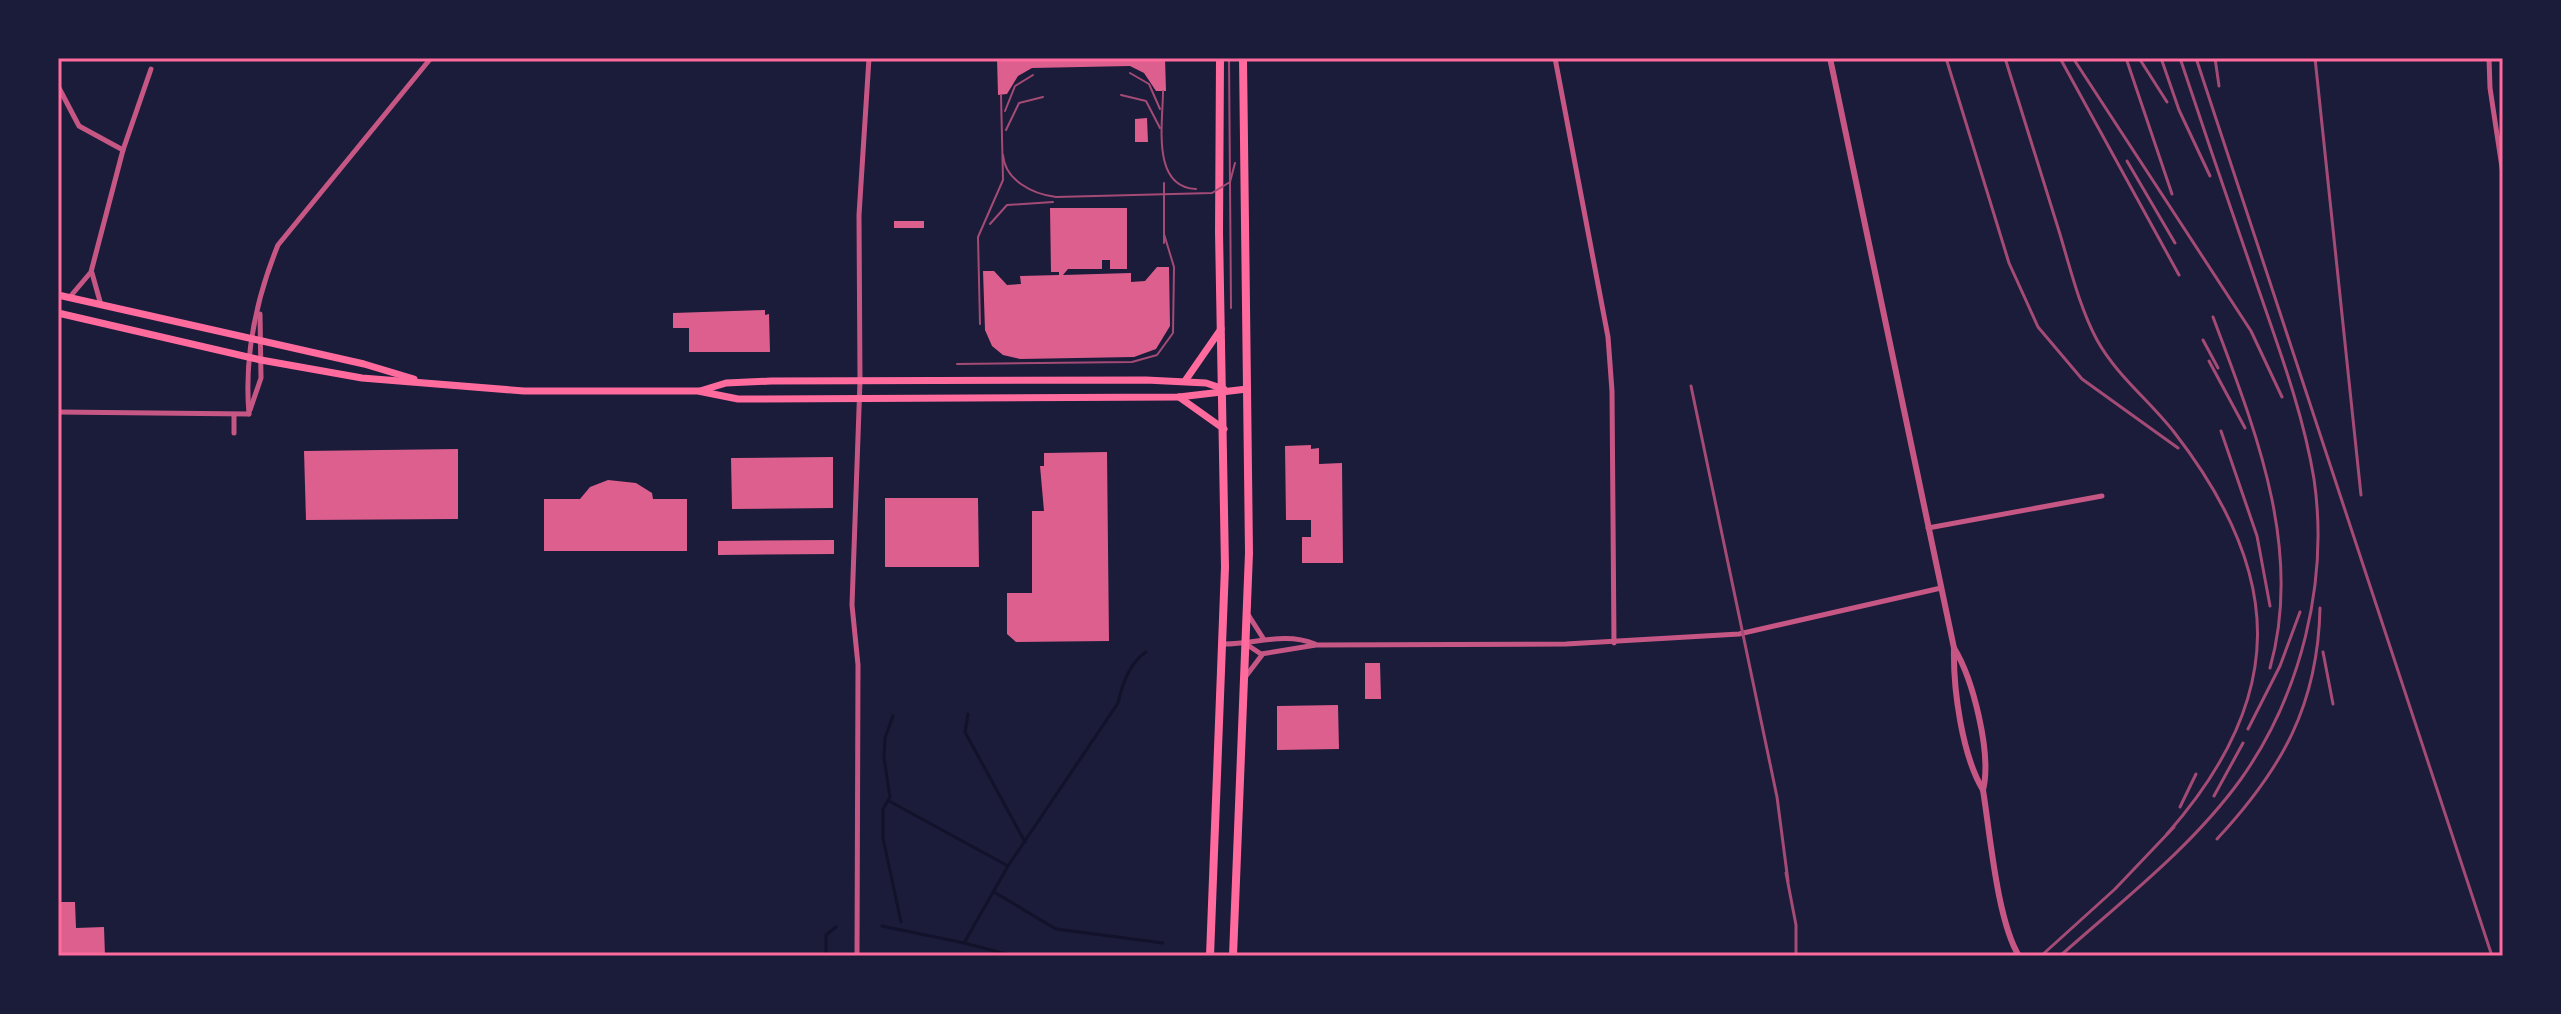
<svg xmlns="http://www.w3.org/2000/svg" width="2561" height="1014" font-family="Bitter,serif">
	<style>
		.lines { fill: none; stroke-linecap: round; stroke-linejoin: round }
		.stream { stroke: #12122b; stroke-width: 3 }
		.building { fill: #dd5f8e }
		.minor { stroke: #c65784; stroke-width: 5 }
		.tertiary { stroke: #c65784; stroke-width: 6 }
		.secondary { stroke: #ff6b9d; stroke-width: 7 }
		.primary { stroke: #ff6b9d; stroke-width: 8 }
		.tram { stroke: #a44b75; stroke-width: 2 }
		.rail { stroke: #a44b75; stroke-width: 3 }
		.neatline { fill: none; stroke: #ff6b9d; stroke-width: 3 }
	</style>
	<rect width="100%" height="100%" fill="#1b1b3a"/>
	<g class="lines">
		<!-- stream -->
		<g class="stream">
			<polyline points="968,714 965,732 1025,842"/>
			<polyline points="893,716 885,738 884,758 890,797 883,809 883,838 901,922"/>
			<polyline points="889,801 1008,866"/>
			<polyline points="994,892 1056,929 1163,943"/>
			<path d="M 882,926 L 964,943 L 1008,866 L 1118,703 C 1122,685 1130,662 1146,652"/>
			<polyline points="964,943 1014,956"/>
			<polyline points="826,956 826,935 836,927"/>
		</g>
	</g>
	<!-- building -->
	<g class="building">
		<polygon points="997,58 1165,58 1166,91 1156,91 1144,73 1130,66 1032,68 1018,76 1007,94 998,95"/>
		<polygon points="1147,118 1148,142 1135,142 1135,119"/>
		<polygon points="1050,208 1127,208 1127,269 1110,269 1110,260 1102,260 1102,269 1068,269 1063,275 1131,273 1131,282 1145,281 1157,267 1169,267 1170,326 1156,349 1134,357 1020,359 1003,355 992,346 985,330 983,271 994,271 1007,285 1021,284 1020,276 1059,275 1059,272 1051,272"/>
		<rect x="894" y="221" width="30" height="7"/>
		<polygon points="765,310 765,315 769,314 770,352 689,352 689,328 673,328 673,313"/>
		<polygon points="1311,445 1311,449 1319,448 1319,464 1342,463 1343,563 1302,563 1302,537 1311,537 1311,520 1286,520 1285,446"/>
		<polygon points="458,449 458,519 306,520 304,451"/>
		<polygon points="1107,452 1109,641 1016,642 1007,634 1007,593 1032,593 1032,511 1044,511 1040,466 1044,466 1044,453"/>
		<polygon points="833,457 833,508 732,509 731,458"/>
		<polygon points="608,480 636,483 652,493 653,499 687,499 687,551 544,551 544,499 580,499 590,487"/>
		<polygon points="885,498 978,498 979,567 885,567"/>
		<polygon points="834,540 834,554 718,555 718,541"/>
		<polygon points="1365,663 1380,663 1381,699 1365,699"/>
		<polygon points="1338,705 1339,749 1277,750 1277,706"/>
		<polygon points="58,902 75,902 76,928 104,927 105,956 58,956"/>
	</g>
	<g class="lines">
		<!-- minor -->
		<g class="minor">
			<polyline points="1555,58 1608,337 1612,391 1614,643"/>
			<polyline points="2489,58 2490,88 2503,174"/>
			<polyline points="58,86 79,126 123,150"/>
			<polyline points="92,273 101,305"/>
			<polyline points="69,298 91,272 123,150 151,69"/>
			<polyline points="250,410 261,378 260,314"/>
			<polyline points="58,412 249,414"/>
			<path d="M 249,414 C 244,356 256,299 278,245 L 431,58"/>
			<polyline points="234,416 234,433"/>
			<polyline points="1928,528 2102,496"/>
			<polyline points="1249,616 1263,638"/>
			<path d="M 1222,644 C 1253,645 1284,631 1315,644"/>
			<polyline points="1246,644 1261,654 1316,645 1566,644 1739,634 1941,588"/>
			<polyline points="1246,676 1262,655"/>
			<polyline points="857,956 858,665 852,605 860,381 859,215 869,58"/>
		</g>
		<!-- tertiary -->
		<g class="tertiary">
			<path d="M 1830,58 L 1954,648 C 1953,689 1962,755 1983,790 C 1990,833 1997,920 2019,956"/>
			<path d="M 1954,648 C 1973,679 1992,754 1983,790"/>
		</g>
		<!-- secondary -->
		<g class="secondary">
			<polyline points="58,295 364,364 414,379"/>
			<polyline points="58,313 261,360 362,378 524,391 698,391 738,399 1179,397 1247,389"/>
			<polyline points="1185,381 1221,329"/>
			<polyline points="700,391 726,383 771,381 1146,380 1206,383 1224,389"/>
			<polyline points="1179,397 1224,429"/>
		</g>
		<!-- primary -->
		<g class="primary">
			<polyline points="1210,956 1225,567 1219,232 1220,58"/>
			<polyline points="1233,956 1249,553 1243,58"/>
		</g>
		<!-- tram -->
		<g class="tram">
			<polyline points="1229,58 1231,308"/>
			<polyline points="1130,73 1149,84 1160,109"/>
			<path d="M 1163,91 C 1163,123 1151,187 1196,189"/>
			<polyline points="1121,95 1146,101 1160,128"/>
			<polyline points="1005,111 1015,86 1033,75"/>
			<polyline points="1006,130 1019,103 1043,97"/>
			<path d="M 1003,155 C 1005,180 1032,194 1056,197 L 1212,193 L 1230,182 L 1235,163"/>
			<polyline points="1164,183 1164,243"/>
			<polyline points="990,224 1007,205 1053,202"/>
			<polyline points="980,324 978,237 1003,180 1001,95"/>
			<polyline points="957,364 1132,362 1157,355 1173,333 1174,267 1164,234"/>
		</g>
		<!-- rail -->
		<g class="rail">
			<polyline points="1946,58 2009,263 2038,327 2082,379 2178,448"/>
			<path d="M 2005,58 C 2023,116 2041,174 2059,231 C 2070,267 2079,306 2097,340 C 2117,376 2149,400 2174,432 C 2285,575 2288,697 2167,834"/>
			<polyline points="2060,58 2179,275"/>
			<polyline points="2073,58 2251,331 2282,397"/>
			<polyline points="2126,58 2172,194"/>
			<polyline points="2139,58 2167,102"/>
			<polyline points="2161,58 2179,110 2210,176"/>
			<polyline points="2196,58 2492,956"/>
			<polyline points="2215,58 2219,86"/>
			<polyline points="2315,58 2361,495"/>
			<polyline points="2127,161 2175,243"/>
			<path d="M 2213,317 C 2254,427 2304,548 2270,668"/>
			<polyline points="2203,340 2218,368"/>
			<polyline points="2209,361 2245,428"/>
			<polyline points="1691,386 1777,797 1788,881"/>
			<polyline points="2221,431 2257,536 2270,606"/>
			<polyline points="2323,652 2333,704"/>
			<polyline points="2248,729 2280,666 2300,612"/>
			<polyline points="2214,796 2243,743"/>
			<polyline points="2180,807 2196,774"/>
			<path d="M 2217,839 C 2282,769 2318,705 2320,608"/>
			<polyline points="1786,873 1796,925 1796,956"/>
			<polyline points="2041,956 2115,889 2174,827"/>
			<path d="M 2060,956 C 2123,900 2192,847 2241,779 C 2301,694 2329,582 2314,479 C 2303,412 2278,346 2256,282 C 2230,207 2205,133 2180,58"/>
		</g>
	</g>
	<!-- border -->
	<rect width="2561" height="1014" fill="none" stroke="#1b1b3a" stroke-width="120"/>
	<rect x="60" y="60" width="2441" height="894" class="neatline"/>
</svg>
